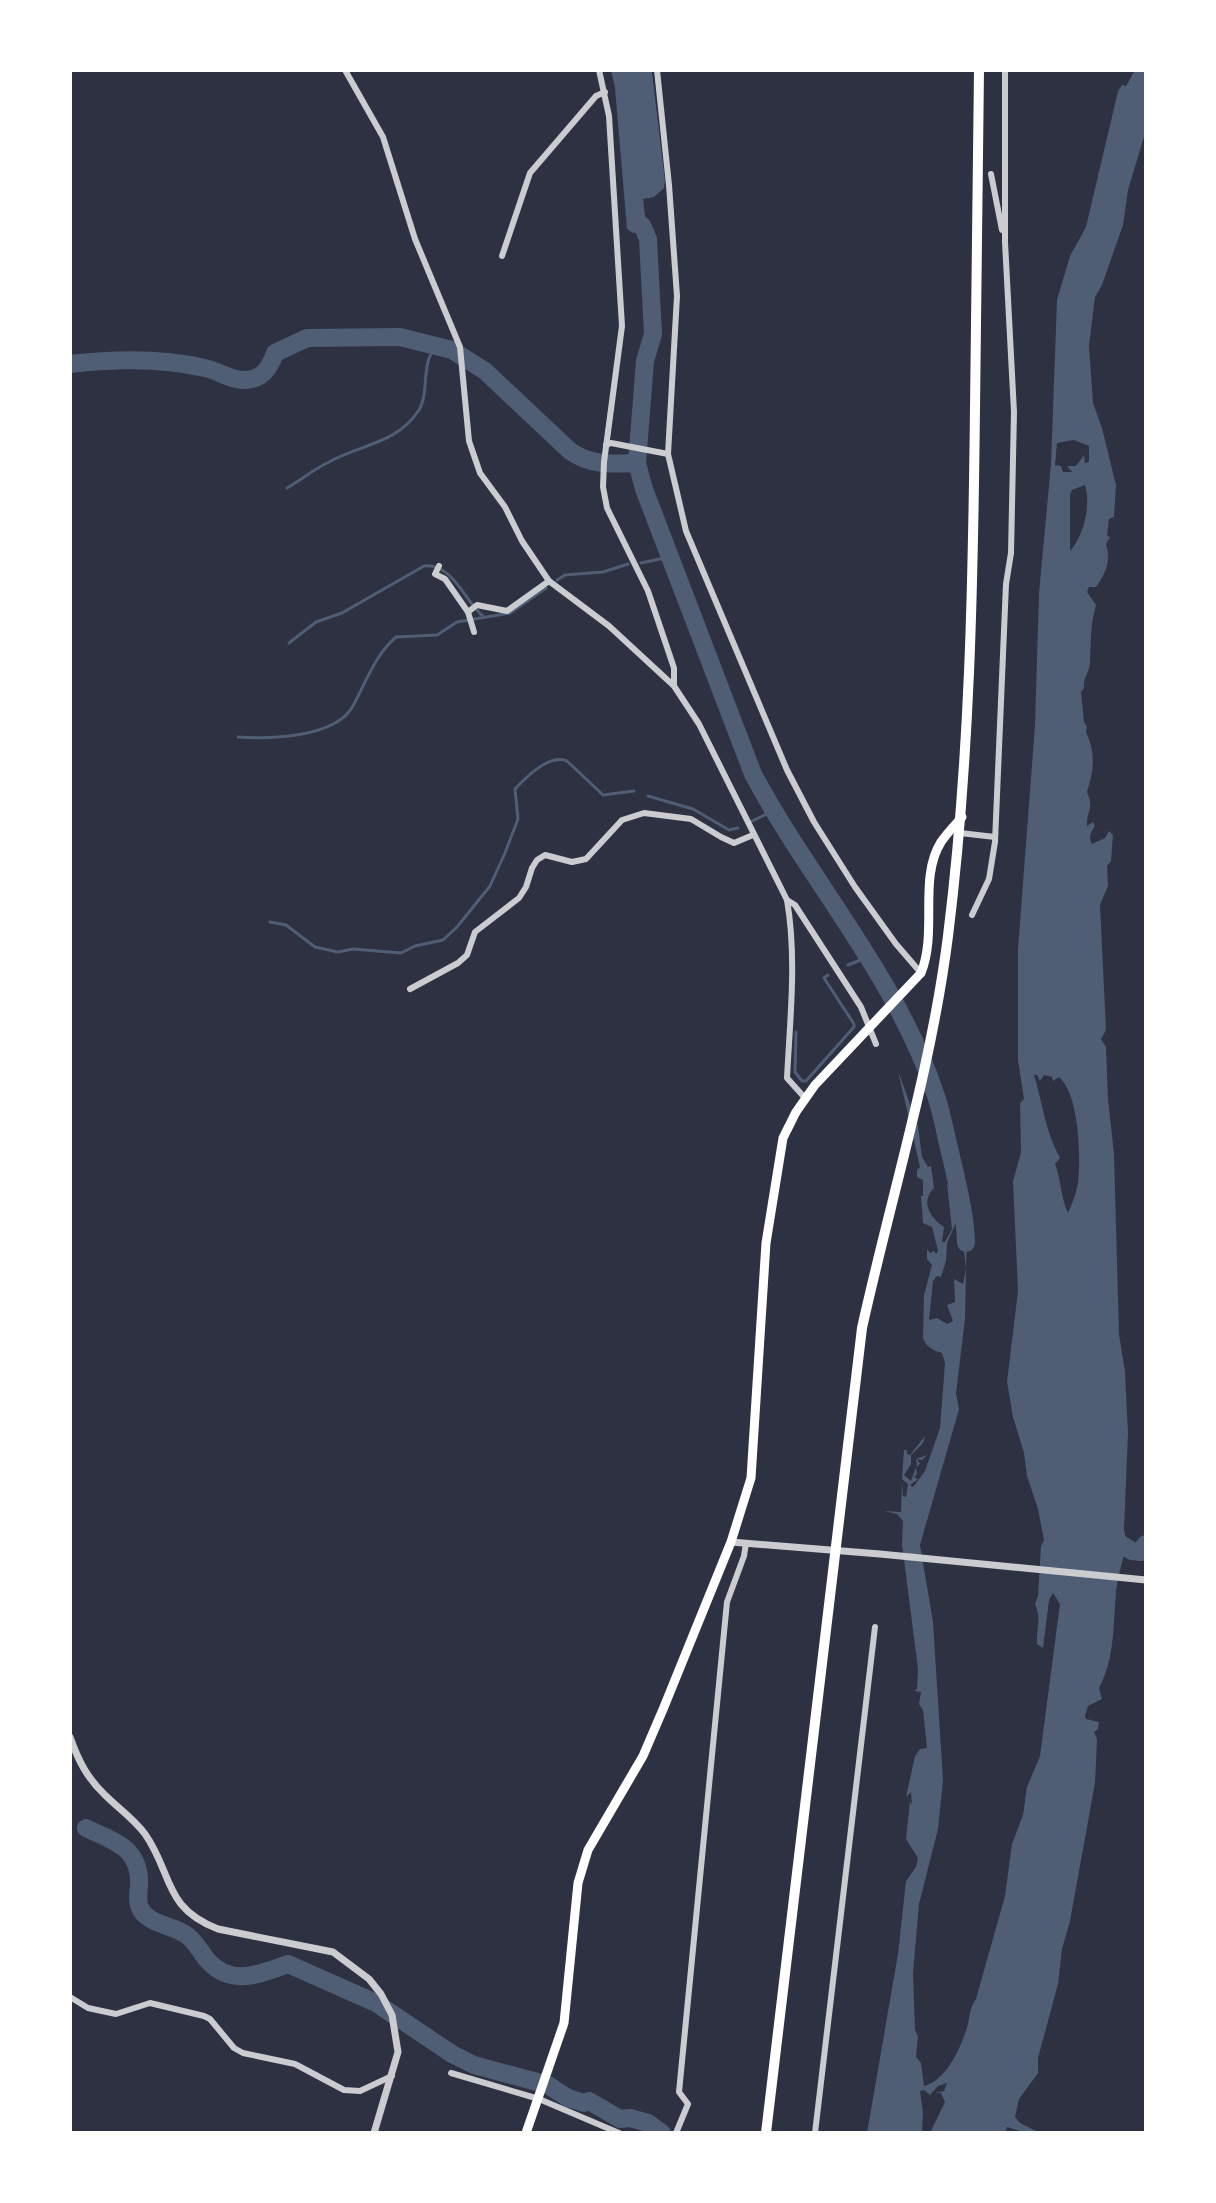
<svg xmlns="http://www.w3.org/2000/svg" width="1216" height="2203" font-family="Barlow,sans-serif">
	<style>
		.water { fill: #4f5d75; fill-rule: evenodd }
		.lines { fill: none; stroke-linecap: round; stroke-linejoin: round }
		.stream { stroke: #4f5d75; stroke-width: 3 }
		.river { stroke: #4f5d75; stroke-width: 18 }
		.minor { stroke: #caccd0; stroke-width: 6 }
		.tertiary { stroke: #caccd0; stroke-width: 7 }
		.primary { stroke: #fff; stroke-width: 9 }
		.trunk { stroke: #fff; stroke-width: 10 }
	</style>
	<rect width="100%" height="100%" fill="#2d3142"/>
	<!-- water -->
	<g class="water">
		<polygon points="611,70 651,70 652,73 665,181 664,188 654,197 643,199 649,249 640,232 633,233 627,229 615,88"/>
		<path d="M 1135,70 L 1146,70 L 1146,130 L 1128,190 L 1123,225 L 1102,285 L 1095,297 L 1089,346 L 1093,403 L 1102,428 L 1116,485 L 1114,517 L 1109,519 L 1107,536 L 1110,537 L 1106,544 C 1111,561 1106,573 1096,587 L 1089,587 L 1087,592 L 1096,605 C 1090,626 1091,642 1090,664 C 1089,673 1083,678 1084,688 L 1081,692 L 1084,722 L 1087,727 L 1086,732 C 1096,754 1094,769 1087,792 C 1095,810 1086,811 1087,826 L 1093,822 L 1095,826 C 1091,832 1088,837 1092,844 L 1105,838 L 1109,831 L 1113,835 L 1111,861 L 1107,866 L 1108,886 L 1100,905 L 1106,1030 L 1101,1039 L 1106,1047 L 1108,1099 L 1114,1154 L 1119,1334 L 1125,1372 L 1128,1433 L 1124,1529 L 1126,1540 L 1134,1546 L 1146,1536 L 1146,1540 L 1137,1548 L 1118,1538 L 1115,1540 L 1124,1555 C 1121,1567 1117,1580 1116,1593 C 1113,1626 1115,1658 1099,1688 L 1102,1699 L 1088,1706 L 1085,1716 L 1086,1719 L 1099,1722 L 1098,1729 L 1094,1732 L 1097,1739 L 1095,1783 L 1070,1921 L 1062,1949 L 1058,1984 L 1038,2058 L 1038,2073 L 1019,2099 L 1015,2117 L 1020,2123 L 1040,2133 L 1026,2133 L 1007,2127 L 1005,2133 L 930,2133 L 945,2102 L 941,2093 L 935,2093 L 944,2091 L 947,2083 L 938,2086 L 930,2095 L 924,2090 L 920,2091 L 923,2112 L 922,2133 L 867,2133 L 898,1954 L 906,1881 L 916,1867 L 918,1858 L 906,1839 L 910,1801 L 912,1805 L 911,1792 L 906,1797 L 915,1756 L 920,1749 L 927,1748 L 923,1710 L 919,1704 L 921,1692 L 914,1691 L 917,1689 L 918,1669 L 902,1544 L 903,1521 L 897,1514 L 884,1511 L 901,1512 L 902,1482 L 903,1496 L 906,1497 L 908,1484 L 902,1479 L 904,1450 L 907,1450 L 907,1454 L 910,1455 L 925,1436 L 923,1443 L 911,1455 L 911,1464 L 904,1475 L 911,1481 L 917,1464 L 916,1459 L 927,1455 L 922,1460 L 917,1459 L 920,1464 L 916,1467 L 917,1474 L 914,1477 L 918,1479 L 910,1485 L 913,1487 L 925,1471 L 940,1428 L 945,1363 L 942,1353 C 934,1351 925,1346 923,1338 L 924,1295 L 932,1265 L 927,1259 L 927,1249 L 930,1253 L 934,1251 L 936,1254 L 938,1251 L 932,1227 L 923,1223 L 921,1196 L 923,1196 L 923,1180 L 917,1177 L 917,1170 L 920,1167 L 898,1071 L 918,1126 L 922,1157 L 928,1167 L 931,1166 L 934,1188 C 920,1202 930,1218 944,1227 L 942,1242 L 945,1242 L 952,1229 L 947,1183 L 951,1191 L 955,1185 L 954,1196 L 960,1203 L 955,1225 L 947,1243 L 946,1261 L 941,1277 L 937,1276 L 933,1281 L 929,1320 L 937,1318 L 947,1324 L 953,1321 L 947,1305 L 955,1302 L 954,1279 L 963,1284 L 966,1269 L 962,1234 L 965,1227 L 963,1218 L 967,1228 L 965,1319 L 956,1393 L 959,1409 L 920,1545 L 933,1622 L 943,1780 L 938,1829 L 919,1904 L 913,1973 L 915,2030 L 918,2036 L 916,2057 L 921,2063 L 924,2086 C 947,2080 962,2046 968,2024 C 970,2014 970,2007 976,1999 L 1005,1896 L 1012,1844 L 1023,1815 L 1027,1787 L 1040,1756 L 1060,1604 L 1053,1593 L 1049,1600 L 1043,1648 L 1037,1644 C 1036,1627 1042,1620 1035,1604 L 1038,1596 L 1041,1546 L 1044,1540 L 1038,1509 L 1027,1476 L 1024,1453 L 1013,1417 L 1007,1382 L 1018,1291 L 1013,1181 L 1021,1153 L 1020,1103 L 1024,1099 L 1018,1060 L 1018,949 L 1035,725 L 1039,593 L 1051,464 L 1057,300 L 1070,256 L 1086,227 L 1118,91 L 1122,85 L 1126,86 ZM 1074,440 L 1089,446 L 1089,462 L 1085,463 L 1084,455 L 1076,466 L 1067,466 L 1072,472 L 1063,472 L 1061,466 L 1055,465 L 1057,443 ZM 1085,485 C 1091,505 1084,536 1070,551 L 1070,495 L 1072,490 ZM 1034,1075 L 1037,1075 L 1040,1081 L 1044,1075 L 1052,1077 L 1053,1081 L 1059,1077 C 1079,1094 1081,1156 1078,1182 C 1077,1192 1072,1204 1068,1213 C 1061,1198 1061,1180 1055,1164 L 1060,1158 C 1045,1131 1043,1104 1034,1075 Z"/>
	</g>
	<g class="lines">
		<!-- stream -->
		<g class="stream">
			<path d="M 287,488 C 301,480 314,469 329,462 C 361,444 397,444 419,410 C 430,392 420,361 437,346"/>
			<polyline points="641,563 669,557"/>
			<polyline points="557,580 565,575 603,572 628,564"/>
			<path d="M 289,643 L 316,622 L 342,613 L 424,566 C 453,563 465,602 484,617"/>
			<path d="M 238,737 C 270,739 335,738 353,706 C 366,682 375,655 396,637 L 437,635 L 457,622 L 510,613 L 546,588"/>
			<polyline points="648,796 693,809 729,830 738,828"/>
			<polyline points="750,822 773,811"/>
			<path d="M 270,922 L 286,925 L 315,947 L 338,952 L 353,949 L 401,953 L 415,946 L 443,940 L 457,927 L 490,886 L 505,853 L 518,819 L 515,789 C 527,776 550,754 567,761 L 603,795 L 634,791"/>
			<polyline points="848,965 868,957"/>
			<polyline points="796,1032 795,1072 802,1081 806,1081 854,1027 854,1024 824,978 828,975"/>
		</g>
		<!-- river -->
		<g class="river">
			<path d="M 642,225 L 648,239 L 653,334 L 645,361 L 637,463 L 644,489 L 753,774 C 810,881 896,976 935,1093 C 942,1112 945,1133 950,1152 C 957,1183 965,1212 966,1243"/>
			<path d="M 70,364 C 113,359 163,358 205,368 C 219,371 232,381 246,380 C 263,379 270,367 275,353 L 307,338 L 400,337 L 452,350 L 485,371 L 570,451 C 592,466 611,464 637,463"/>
			<polyline points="1095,1537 1103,1533 1132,1551 1140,1552 1146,1544"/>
			<path d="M 86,1828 C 115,1842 141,1848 139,1886 C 138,1894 137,1903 141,1910 C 151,1926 176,1925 189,1937 C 197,1944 202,1954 208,1961 C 232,1987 260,1974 288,1964 L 376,2003 L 452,2054 L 474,2065 L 548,2085 L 568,2098 L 584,2103 L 589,2101 L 620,2119 L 630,2118 L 648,2123 L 662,2133"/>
		</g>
		<!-- minor -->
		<g class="minor">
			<path d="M 345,70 L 383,137 L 415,239 L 460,347 L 469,441 L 480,473 L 505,507 L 522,541 L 549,581 L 609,626 L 674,686 L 699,724 L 787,900 C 797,958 790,1019 787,1078 L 805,1098"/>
			<polyline points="599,70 609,116 622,326 604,462 603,487 607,508 648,591 674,668 674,685"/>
			<polyline points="657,70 669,185 677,296 668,454 686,531 787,770 814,822 855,887 896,944 921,973"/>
			<polyline points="991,174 1002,230"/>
			<polyline points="502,256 530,173 596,96 605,92"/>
			<polyline points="606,445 611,443 668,454"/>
			<polyline points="439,566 435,574 445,579 468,612 477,605 507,611 549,581"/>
			<polyline points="468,612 474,632"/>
			<polyline points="960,833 995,837"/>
			<polyline points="787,900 795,905 861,1007 876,1044"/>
			<polyline points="972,915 989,879 995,842 1006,584 1011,553 1014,412 1005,242 1005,70"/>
			<polyline points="410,989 458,963 467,955 475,932 519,898 526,887 532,868 537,860 545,855 572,862 586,859 622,820 644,813 691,819 721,837 734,843 753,835"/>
			<polyline points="70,1997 88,2008 116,2014 150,2003 204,2016 210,2019 234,2048 243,2053 295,2064 344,2090 360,2091 392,2076"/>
			<polyline points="451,2073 539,2099 619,2133"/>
			<polyline points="676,2133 688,2104 679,2092 727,1602 744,1556 746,1543"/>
			<polyline points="815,2133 875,1627"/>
		</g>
		<!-- tertiary -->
		<g class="tertiary">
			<polyline points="731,1542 880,1554 1146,1580"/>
			<path d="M 70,1737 C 78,1760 87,1778 105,1795 C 118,1808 134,1819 145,1834 C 173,1874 163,1908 218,1929 L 333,1952 L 369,1979 L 381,1994 L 392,2015 L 398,2052 L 374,2133"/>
		</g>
		<!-- primary -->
		<path class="primary" d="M 526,2133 L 564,2023 L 578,1883 L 588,1850 L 643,1756 L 664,1707 L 731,1542 L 751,1478 L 766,1243 L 783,1138 L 796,1112 L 815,1085 L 921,973 C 938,931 918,879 941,842 C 947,833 955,825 962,817"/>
		<!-- trunk -->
		<path class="trunk" d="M 766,2133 L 862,1328 C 891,1197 931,1070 948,936 C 970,760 973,585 975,408 C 976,295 978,183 979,70"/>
	</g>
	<!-- border -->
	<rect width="1216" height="2203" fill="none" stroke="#ffffff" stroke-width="144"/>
</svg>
